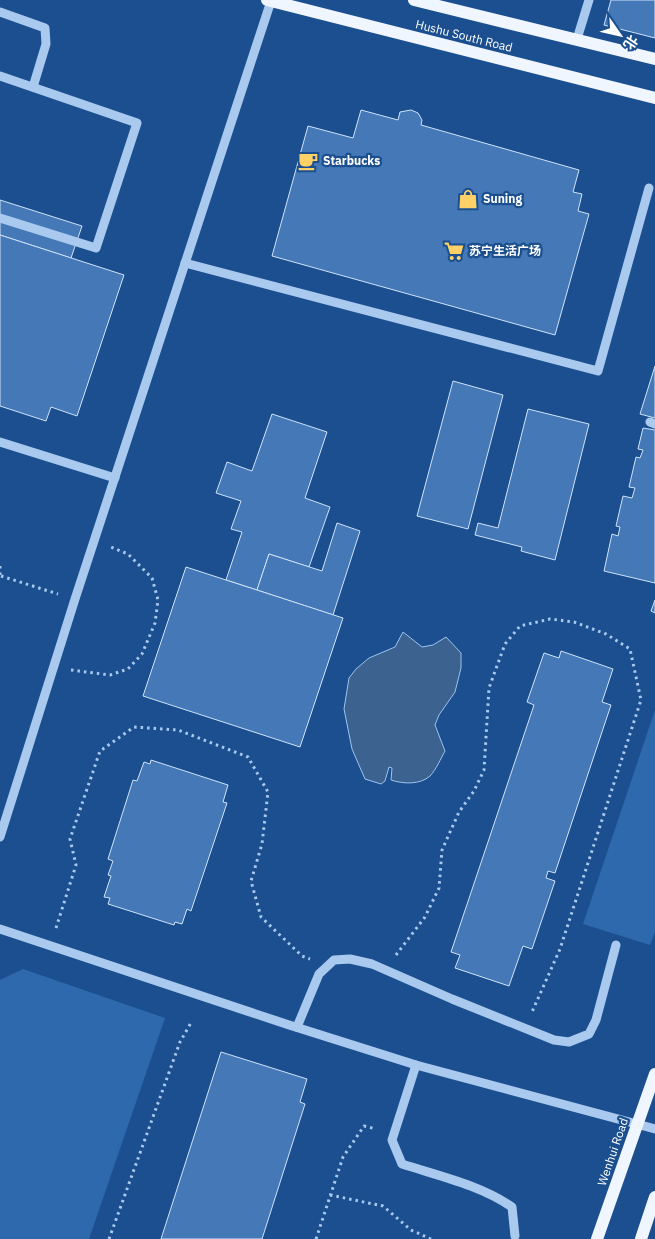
<svg xmlns="http://www.w3.org/2000/svg" width="655" height="1239" font-family="'IBM Plex Sans','Noto Sans SC',sans-serif">
	<style>
		.green { fill: #2e69ad }
		.water { fill: #3c6290; stroke: #9cc4f0 }
		.building { fill: #4478b7; stroke: #cfe3fa }
		.lines { fill: none; stroke-linecap: round; stroke-linejoin: round }
		.path { stroke: #a9c9ee; stroke-width: 3; stroke-dasharray: 2.5 4; stroke-linecap: butt }
		.minor { stroke: #a9c9ee; stroke-width: 9 }
		.major { stroke: #f0f6ff; stroke-width: 12 }
		.labels { text-anchor: middle; stroke-width: 4.5; stroke-linejoin: round; paint-order: stroke }
		.street-label { font-size: 12px; fill: #fff; stroke: #1b4f8f }
		.poi-label { font-size: 12px; font-weight: bold; fill: #fff; stroke: #1b4f8f; text-anchor: start }
	</style>
	<rect width="100%" height="100%" fill="#1b4f8f"/>
	<!-- green -->
	<g class="green">
		<polygon points="655,710 655,932 650,945 583,924"/>
		<polygon points="23,969 165,1018 89,1239 0,1239 0,980"/>
	</g>
	<!-- water -->
	<path class="water" d="M 403,632 L 422,647 L 433,645 L 446,637 L 461,653 L 461,668 L 455,692 L 439,715 L 435,725 L 445,751 C 441,758 436,770 430,776 C 420,785 403,784 391,780 L 392,768 L 389,767 L 385,781 L 381,784 L 365,779 L 352,749 L 344,709 L 349,678 L 356,669 L 369,658 L 395,647 Z"/>
	<!-- building -->
	<g class="building">
		<polygon points="611,0 655,0 655,38 604,25"/>
		<polygon points="361,110 398,120 400,112 411,110 418,113 422,120 421,125 579,170 573,192 582,194 578,211 589,214 555,335 272,256 308,126 353,138"/>
		<polygon points="0,200 82,226 71,258 0,235"/>
		<polygon points="0,235 124,275 77,416 51,407 46,421 0,406"/>
		<polygon points="655,366 655,418 640,414"/>
		<polygon points="453,381 503,395 468,529 417,516"/>
		<polygon points="528,409 589,424 555,560 521,551 522,547 475,535 478,523 498,528"/>
		<polygon points="272,414 327,432 305,498 330,507 309,567 269,554 257,590 226,580 242,532 231,529 241,501 216,493 227,462 252,471"/>
		<polygon points="643,428 655,430 655,583 604,571 612,534 618,536 620,527 616,526 623,496 632,498 635,488 629,487 636,457 640,458 643,450 638,449"/>
		<polygon points="337,523 360,531 333,615 257,590 269,554 322,571"/>
		<polygon points="186,567 343,618 300,747 143,696"/>
		<polygon points="655,600 655,613 651,611"/>
		<polygon points="561,651 613,669 602,702 611,705 555,873 548,871 546,878 555,881 532,949 523,946 509,986 455,968 460,955 451,952 534,705 527,702 544,653 559,658"/>
		<polygon points="151,760 228,785 223,802 227,803 191,911 187,909 182,924 175,922 174,925 108,904 110,898 104,897 111,876 108,875 113,861 108,859 133,780 137,781 144,762 150,764"/>
		<polygon points="221,1052 307,1079 300,1102 305,1104 262,1239 161,1239"/>
	</g>
	<g class="lines">
		<!-- path -->
		<g class="path">
			<polyline points="0,566 0,577"/>
			<polyline points="1,576 58,594"/>
			<polyline points="71,670 110,675 128,669 142,654 155,623 158,600 152,578 128,554 111,547"/>
			<polyline points="56,928 76,865 70,839 100,751 134,727 178,730 248,757 268,792 262,844 251,881 261,917 302,956 310,959"/>
			<polyline points="396,955 425,917 439,888 442,850 459,812 474,791 484,770 489,688 505,644 520,626 550,619 574,622 606,634 630,649 641,700 560,949 532,1012"/>
			<polyline points="330,1195 383,1206 411,1230 431,1239"/>
			<polyline points="109,1239 180,1042 192,1021"/>
			<polyline points="316,1239 343,1157 364,1126 376,1129"/>
		</g>
		<!-- minor -->
		<g class="minor">
			<polyline points="0,12 45,28 46,44 33,87"/>
			<polyline points="577,39 589,0"/>
			<polyline points="0,76 137,123 96,248 0,218"/>
			<polyline points="185,263 598,371 649,188"/>
			<polyline points="650,422 655,424"/>
			<polyline points="0,442 115,478"/>
			<polyline points="0,837 75,599 271,1"/>
			<polyline points="0,929 286,1024 416,1065 655,1129"/>
			<polyline points="297,1027 319,974 334,960 350,959 372,964 452,999 554,1040 569,1042 589,1034 596,1020 616,945"/>
			<path d="M 416,1065 L 392,1140 L 402,1164 C 439,1176 480,1185 512,1207 L 515,1236"/>
		</g>
		<!-- major -->
		<g class="major">
			<polyline points="267,0 655,98"/>
			<polyline points="414,0 655,59"/>
			<polyline points="597,1239 655,1074"/>
			<polyline points="641,1239 655,1197"/>
		</g>
	</g>
	<!-- icons -->
	<defs>
		<symbol id="cafe-bare" viewBox="-9 -9 18 18"><path d="M-5.5-4.5H6V0H3Q3 3.5 0 3.5H-2.5Q-5.5 3.5-5.5 0ZM3-3.2v2h1.7v-2ZM-6 4.5H4V6H-6Z" fill="#ffd166" stroke="#1b4f8f" stroke-width="2.5" paint-order="stroke"/></symbol>
		<symbol id="shop-bare" viewBox="-9 -9 18 18"><path d="M-5-2.5h2.3a2.7 3.5 0 0 1 5.4 0H5L5.5 6h-11ZM-1.5-2.5h3a1.5 2.3 0 0 0-3 0Z" fill="#ffd166" stroke="#1b4f8f" stroke-width="2.5" paint-order="stroke"/></symbol>
		<symbol id="supermarket-bare" viewBox="-9 -9 18 18"><path d="M-6-5.5h2.5l.6 2H6L4.5 2H-2.5L-4.4-4H-6ZM-1.5 3.2a1.3 1.3 0 1 0 .1 0ZM3 3.2a1.3 1.3 0 1 0 .1 0Z" fill="#ffd166" stroke="#1b4f8f" stroke-width="2.5" paint-order="stroke"/></symbol>
	</defs>
	<g fill-rule="evenodd">
		<use href="#cafe-bare" x="294" y="147" width="28" height="28"/>
		<use href="#shop-bare" x="454" y="185" width="28" height="28"/>
		<use href="#supermarket-bare" x="440" y="237" width="28" height="28"/>
	</g>
	<g class="labels">
		<!-- street labels -->
		<g class="street-label">
			<text transform="translate(464 36) rotate(14)" y="4">Hushu South Road</text>
			<text transform="translate(613 1152) rotate(-71)" y="4">Wenhui Road</text>
		</g>
		<!-- poi labels -->
		<g class="poi-label">
			<text x="323" y="165">Starbucks</text>
			<text x="483" y="203">Suning</text>
			<text x="469" y="255">苏宁生活广场</text>
		</g>
	</g>
	<!-- north arrow -->
	<g transform="translate(620 35) rotate(124)" stroke="#1b4f8f" stroke-width="4" paint-order="stroke">
	<path d="M0-4L9 19L0 12L-9 19Z" fill="#ffffff"/>
	<text y="-8" font-size="14" font-weight="bold" text-anchor="middle" fill="#ffffff">北</text>
	</g>
</svg>
